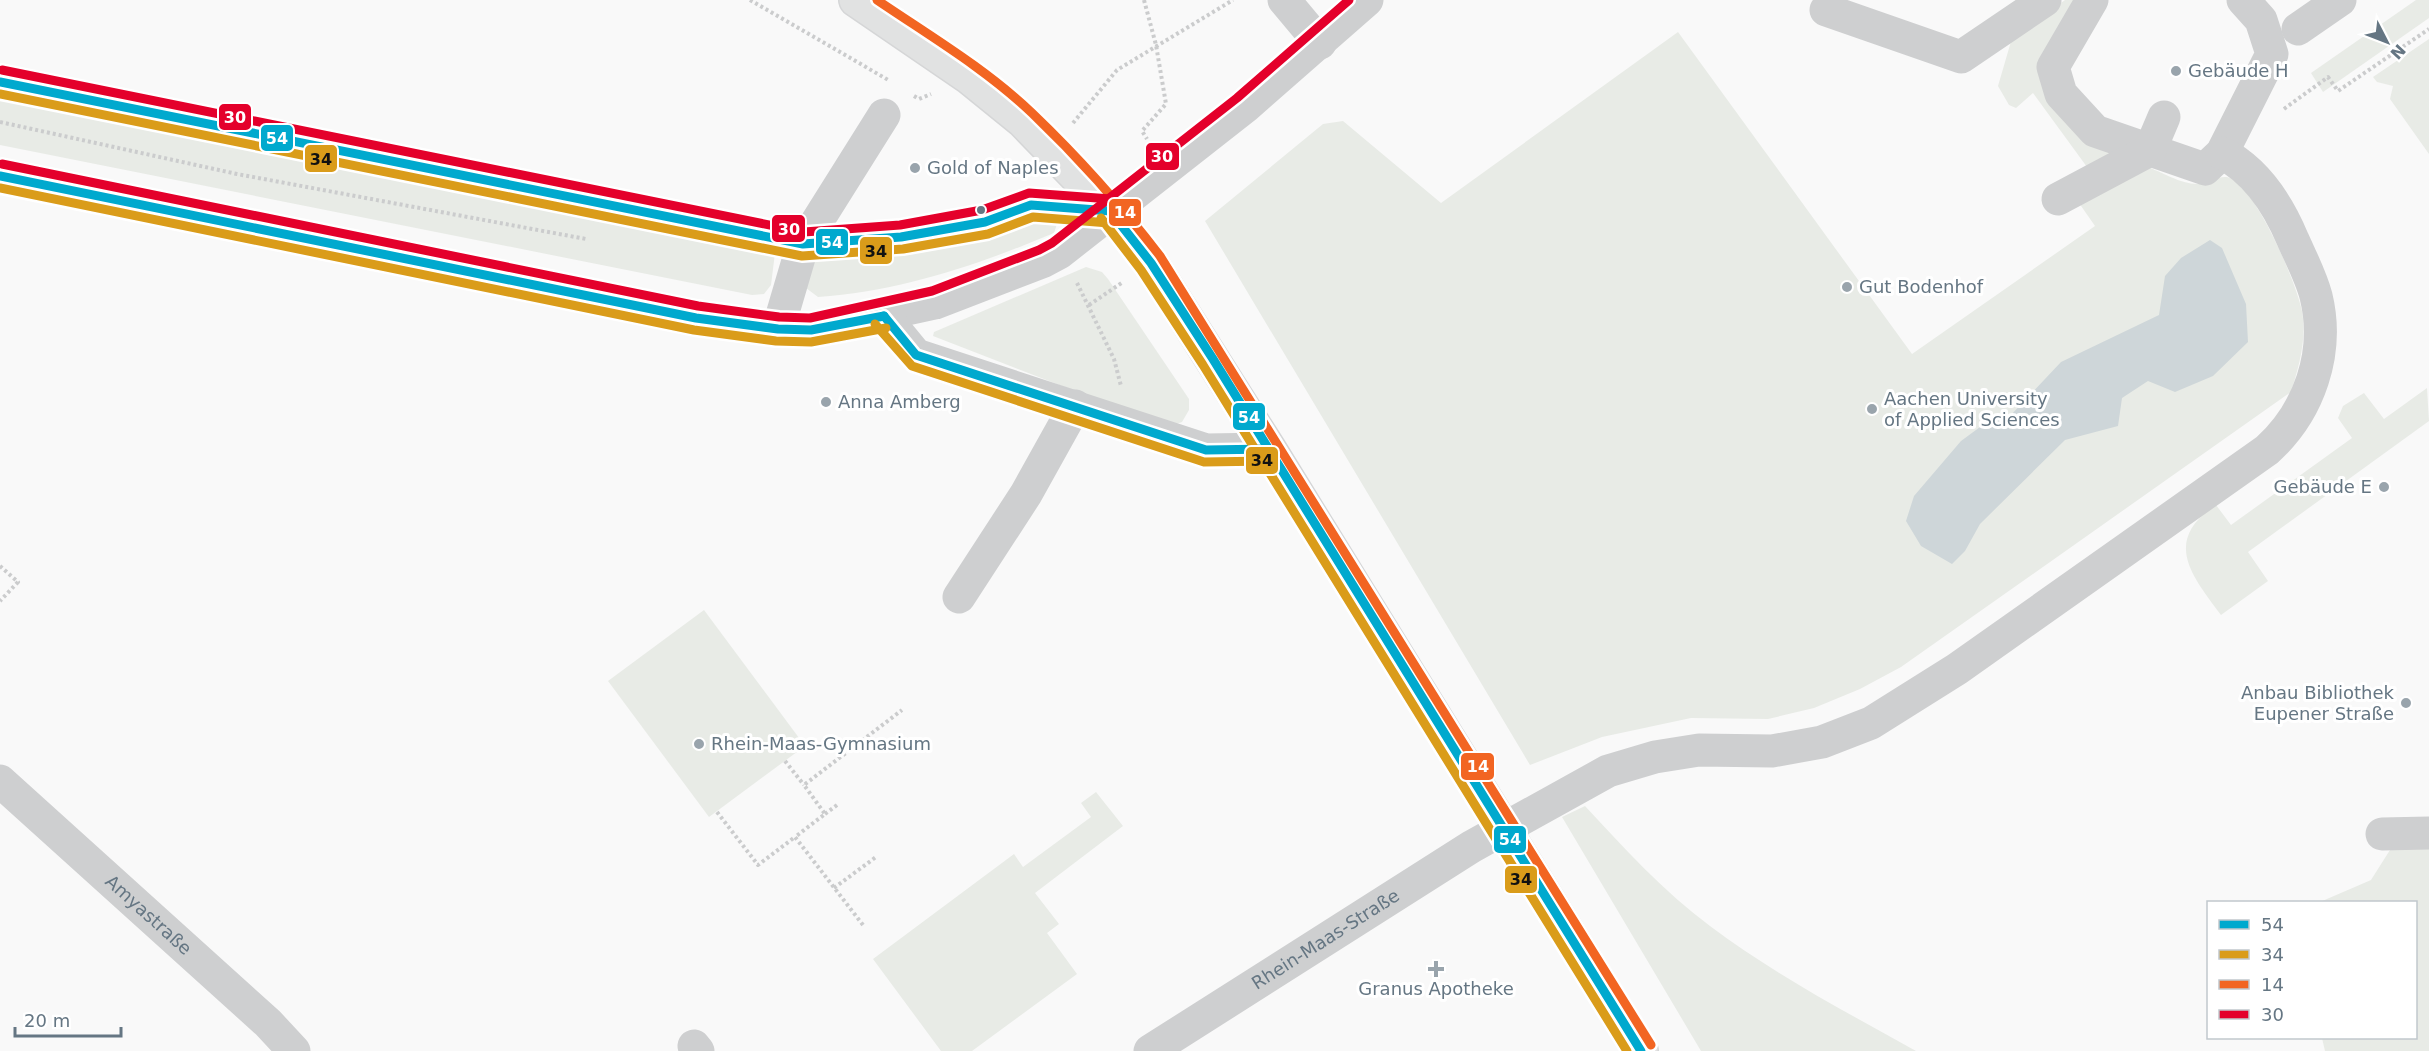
<svg xmlns="http://www.w3.org/2000/svg" width="2429" height="1051" font-family="'DejaVu Sans',sans-serif">
	<style>
		.green { fill: #e8ebe6 }
		.water { fill: #ced6d9 }
		.lines { fill: none; stroke-linecap: round; stroke-linejoin: round }
		.major-casing { stroke: #d5d6d7; stroke-width: 36 }
		.path { stroke: #cbcccd; stroke-width: 4; stroke-dasharray: 3 3; stroke-linecap: butt }
		.minor { stroke: #cecfd0; stroke-width: 33 }
		.major { stroke: #e1e2e2; stroke-width: 33 }
		.bus-1-casing { stroke: #fff; stroke-width: 14 }
		.bus-2-casing { stroke: #fff; stroke-width: 14 }
		.bus-3-casing { stroke: #fff; stroke-width: 14 }
		.bus-4-casing { stroke: #fff; stroke-width: 14 }
		.bus-1 { stroke: #00a9ce; stroke-width: 9 }
		.bus-2 { stroke: #da9c1a; stroke-width: 9 }
		.bus-3 { stroke: #f26522; stroke-width: 9 }
		.bus-4 { stroke: #e4002b; stroke-width: 9 }
		.poi-dot { fill: #99a4ac; stroke: #fff; stroke-width: 2 }
		.bus-dot { fill: #657683; stroke: #fff; stroke-width: 2 }
		.labels { text-anchor: middle; stroke-width: 6; stroke-linejoin: round; paint-order: stroke }
		.poi-label { font-size: 18px; fill: #657683; stroke: #fff; text-anchor: start }
		.street-label { font-size: 18px; fill: #657683; stroke: #fff }
		.line-badge { stroke: #fff; stroke-width: 2 }
		.badge-label { font-size: 16px; text-anchor: middle; font-weight: bold; fill: #fff }
		.pale-badge-label { font-size: 16px; text-anchor: middle; font-weight: bold; fill: #111 }
	</style>
	<rect width="100%" height="100%" fill="#f9f9f9"/>
	<!-- green -->
	<g class="green">
		<polygon points="2065,0 2082,0 2044,52 2114,152 2087,167 2033,93 2016,108 2009,105 1998,86 2012,38"/>
		<polygon points="2416,0 2429,0 2429,18 2323,92 2311,73"/>
		<path d="M 1678,32 L 1912,354 L 2095,226 L 2079,203 L 2146,166 C 2161,172 2181,184 2197,184 C 2210,185 2221,172 2232,179 C 2258,193 2296,282 2302,311 C 2307,339 2299,366 2291,392 L 1901,667 L 1860,689 L 1814,708 L 1768,719 L 1691,718 L 1602,737 L 1530,765 L 1205,221 L 1323,124 L 1343,121 L 1441,203 Z"/>
		<polygon points="2429,39 2429,154 2390,99 2393,86 2377,82 2373,77"/>
		<polygon points="0,93 775,253 771,285 764,294 752,295 0,145"/>
		<path d="M 1047,215 L 1058,221 L 1054,233 C 978,265 901,291 818,297 L 806,288 L 809,258 Z"/>
		<polygon points="1086,267 1102,272 1108,279 1189,399 1189,410 1182,422 1168,427 933,336 934,332"/>
		<path d="M 2427,388 L 2429,421 L 2248,552 L 2268,581 L 2221,615 C 2193,577 2161,541 2216,505 L 2231,525 L 2352,438 L 2338,418 L 2343,406 L 2364,393 L 2384,419 Z"/>
		<polygon points="704,610 805,746 709,817 608,681"/>
		<polygon points="1096,792 1123,826 1035,893 1059,924 1047,933 1077,974 972,1051 941,1051 873,959 1014,854 1023,867 1091,817 1081,803"/>
		<path d="M 1585,806 C 1624,848 1663,891 1710,926 C 1774,974 1846,1012 1916,1051 L 1701,1051 L 1562,817 Z"/>
		<polygon points="2429,847 2429,1051 2325,1051 2322,1038 2416,1038 2416,902 2320,902 2371,880 2390,850"/>
	</g>
	<!-- water -->
	<polygon class="water" points="2210,240 2222,248 2246,304 2248,342 2213,376 2175,392 2148,381 2122,398 2118,426 2065,440 1980,524 1965,551 1952,564 1921,546 1906,521 1914,496 1961,441 1995,416 2010,416 2061,362 2159,315 2165,276 2181,258"/>
	<g class="lines">
		<defs>
			<polyline id="major" points="856,0 970,78 1023,121 1110,211 1151,263 1269,449 1641,1051"/>
		</defs>
		<!-- major casing -->
		<use href="#major" class="major-casing"/>
		<!-- path -->
		<g class="path">
			<polyline points="750,0 890,81"/>
			<polyline points="1144,0 1156,45 1166,104 1142,131 1147,139"/>
			<polyline points="914,96 919,99 931,94"/>
			<polyline points="2284,109 2328,77 2338,91 2429,29"/>
			<polyline points="0,122 237,174 586,239"/>
			<polyline points="1073,123 1117,70 1233,0"/>
			<polyline points="1077,283 1114,359 1121,386"/>
			<polyline points="1089,305 1123,282"/>
			<polyline points="0,566 18,582 0,601"/>
			<polyline points="785,761 804,785"/>
			<polyline points="717,812 758,865 795,837"/>
			<polyline points="825,814 837,805"/>
			<polyline points="834,888 876,857"/>
			<polyline points="863,925 795,837 825,814 804,785 902,710"/>
		</g>
		<!-- minor -->
		<g class="minor">
			<polyline points="1284,0 1320,43"/>
			<polyline points="2092,0 2053,67 2061,94 2095,131 2205,169 2222,153 2272,54 2261,20 2243,0"/>
			<polyline points="1826,10 1961,57 2045,0"/>
			<polyline points="2298,29 2340,0"/>
			<polyline points="0,82 803,244 901,237 985,222 1031,205 1110,211"/>
			<polyline points="0,176 696,318 778,329 811,330 935,303 1044,261 1059,253 1245,107 1367,0"/>
			<polyline points="2058,199 2150,150 2164,117"/>
			<polyline points="884,316 916,355 1206,450 1269,449"/>
			<polyline points="778,329 803,244 884,115"/>
			<polyline points="959,597 1026,494 1075,406"/>
			<path id="s1" d="M 0,781 L 268,1023 L 294,1051"/>
			<polyline points="2382,834 2429,833"/>
			<polyline points="694,1046 698,1051"/>
			<path id="s2" d="M 1150,1051 L 1471,847 L 1608,771 L 1655,757 L 1699,750 L 1772,751 L 1822,742 L 1871,723 L 1957,669 L 2267,450 C 2309,412 2330,353 2316,296 C 2311,277 2301,258 2293,240 C 2278,204 2257,171 2222,153"/>
		</g>
		<!-- major -->
		<use href="#major" class="major"/>
		<defs>
			<g id="bus-1">
				<polyline points="0,82 803,244 901,237 985,222 1031,205 1110,211"/>
				<polyline points="0,176 696,318 778,329 811,330 884,316"/>
				<polyline points="1110,211 1151,263 1213,359 1641,1051"/>
				<polyline points="884,316 916,355 1206,450 1269,449"/>
			</g>
			<g id="bus-2">
				<polyline points="0,94 802,256 903,249 988,234 1033,217 1109,223"/>
				<polyline points="0,188 694,330 776,341 811,342 886,328"/>
				<polyline points="1101,218 1141,270 1203,365 1627,1051"/>
				<polyline points="875,324 912,366 1204,462 1269,461"/>
			</g>
			<path id="bus-3" d="M 877,0 C 930,36 986,69 1032,113 C 1078,157 1121,205 1160,256 L 1651,1045"/>
			<g id="bus-4">
				<polyline points="2,70 804,232 900,225 982,210 1029,193 1111,199"/>
				<polyline points="2,164 698,306 779,317 810,318 932,291 1039,250 1052,243 1237,98 1349,0"/>
			</g>
		</defs>
		<!-- bus-1 casing -->
		<use href="#bus-1" class="bus-1-casing"/>
		<!-- bus-2 casing -->
		<use href="#bus-2" class="bus-2-casing"/>
		<!-- bus-3 casing -->
		<use href="#bus-3" class="bus-3-casing"/>
		<!-- bus-4 casing -->
		<use href="#bus-4" class="bus-4-casing"/>
		<!-- bus-1 -->
		<use href="#bus-1" class="bus-1"/>
		<!-- bus-2 -->
		<use href="#bus-2" class="bus-2"/>
		<!-- bus-3 -->
		<use href="#bus-3" class="bus-3"/>
		<!-- bus-4 -->
		<use href="#bus-4" class="bus-4"/>
	</g>
	<!-- markers -->
	<g class="poi-dot">
		<circle cx="2176" cy="71" r="6"/>
		<circle cx="915" cy="168" r="6"/>
		<circle cx="1847" cy="287" r="6"/>
		<circle cx="826" cy="402" r="6"/>
		<circle cx="1872" cy="409" r="6"/>
		<circle cx="2384" cy="487" r="6"/>
		<circle cx="2406" cy="703" r="6"/>
		<circle cx="699" cy="744" r="6"/>
		<path d="M1433 960h6v6h6v6h-6v6h-6v-6h-6v-6h6z"/>
	</g>
	<circle class="bus-dot" cx="981" cy="210" r="5"/>
	<g class="labels">
		<!-- poi labels -->
		<g class="poi-label">
			<text x="2188" y="77">Gebäude H</text>
			<text x="927" y="174">Gold of Naples</text>
			<text x="1859" y="293">Gut Bodenhof</text>
			<text x="1884" y="405">Aachen University<tspan x="1884" dy="21">of Applied Sciences</tspan></text>
			<text x="838" y="408">Anna Amberg</text>
			<text x="2372" y="493" text-anchor="end">Gebäude E</text>
			<text x="2394" y="699" text-anchor="end">Anbau Bibliothek<tspan x="2394" dy="21">Eupener Straße</tspan></text>
			<text x="711" y="750">Rhein-Maas-Gymnasium</text>
			<text x="1436" y="995" text-anchor="middle">Granus Apotheke</text>
		</g>
		<!-- street labels -->
		<g class="street-label">
			<text dy="6" stroke="none"><textPath href="#s1" startOffset="200">Amyastraße</textPath></text>
			<text dy="6" stroke="none"><textPath href="#s2" startOffset="208">Rhein-Maas-Straße</textPath></text>
		</g>
	</g>
	<g class="line-badge">
		<rect x="218" y="103" width="34" height="28" rx="6" fill="#e4002b"/>
		<rect x="260" y="124" width="34" height="28" rx="6" fill="#00a9ce"/>
		<rect x="1145" y="142" width="35" height="29" rx="6" fill="#e4002b"/>
		<rect x="304" y="144" width="34" height="29" rx="6" fill="#da9c1a"/>
		<rect x="1108" y="198" width="34" height="29" rx="6" fill="#f26522"/>
		<rect x="771" y="214" width="35" height="29" rx="6" fill="#e4002b"/>
		<rect x="815" y="228" width="34" height="28" rx="6" fill="#00a9ce"/>
		<rect x="859" y="236" width="34" height="29" rx="6" fill="#da9c1a"/>
		<rect x="1232" y="402" width="34" height="29" rx="6" fill="#00a9ce"/>
		<rect x="1245" y="446" width="34" height="29" rx="6" fill="#da9c1a"/>
		<rect x="1460" y="752" width="35" height="29" rx="6" fill="#f26522"/>
		<rect x="1493" y="825" width="34" height="29" rx="6" fill="#00a9ce"/>
		<rect x="1504" y="865" width="34" height="29" rx="6" fill="#da9c1a"/>
	</g>
	<g class="badge-label">
		<text x="235" y="123">30</text>
		<text x="277" y="144">54</text>
		<text x="1162" y="162">30</text>
		<text x="1125" y="218">14</text>
		<text x="789" y="235">30</text>
		<text x="832" y="248">54</text>
		<text x="1249" y="423">54</text>
		<text x="1478" y="772">14</text>
		<text x="1510" y="845">54</text>
	</g>
	<g class="pale-badge-label">
		<text x="321" y="165">34</text>
		<text x="876" y="257">34</text>
		<text x="1262" y="466">34</text>
		<text x="1521" y="885">34</text>
	</g>
	<!-- legend -->
	<rect x="2207" y="901" width="210" height="138" fill="#ffffff" stroke="#c1c8cd" stroke-width="1.5"/>
	<rect x="2219" y="920" width="30" height="9" fill="#00a9ce" stroke="#c1c8cd" stroke-width="1.5"/>
	<text x="2261" y="931" font-size="18" fill="#657683">54</text>
	<rect x="2219" y="950" width="30" height="9" fill="#da9c1a" stroke="#c1c8cd" stroke-width="1.5"/>
	<text x="2261" y="961" font-size="18" fill="#657683">34</text>
	<rect x="2219" y="980" width="30" height="9" fill="#f26522" stroke="#c1c8cd" stroke-width="1.5"/>
	<text x="2261" y="991" font-size="18" fill="#657683">14</text>
	<rect x="2219" y="1010" width="30" height="9" fill="#e4002b" stroke="#c1c8cd" stroke-width="1.5"/>
	<text x="2261" y="1021" font-size="18" fill="#657683">30</text>
	<!-- north arrow -->
	<g transform="translate(2387 42) rotate(132)" stroke="#ffffff" stroke-width="4.5" paint-order="stroke">
	<path d="M0-4.5L10 22L0 15L-10 22Z" fill="#657683"/>
	<text y="-9" font-size="16" font-weight="bold" text-anchor="middle" fill="#657683">N</text>
	</g>
	<!-- scale -->
	<path d="M15 1027v9h106v-9" fill="none" stroke="#657683" stroke-width="3"/>
	<text x="24" y="1027" font-size="18" fill="#657683" stroke="#ffffff" stroke-width="4.5" paint-order="stroke">20 m</text>
</svg>
